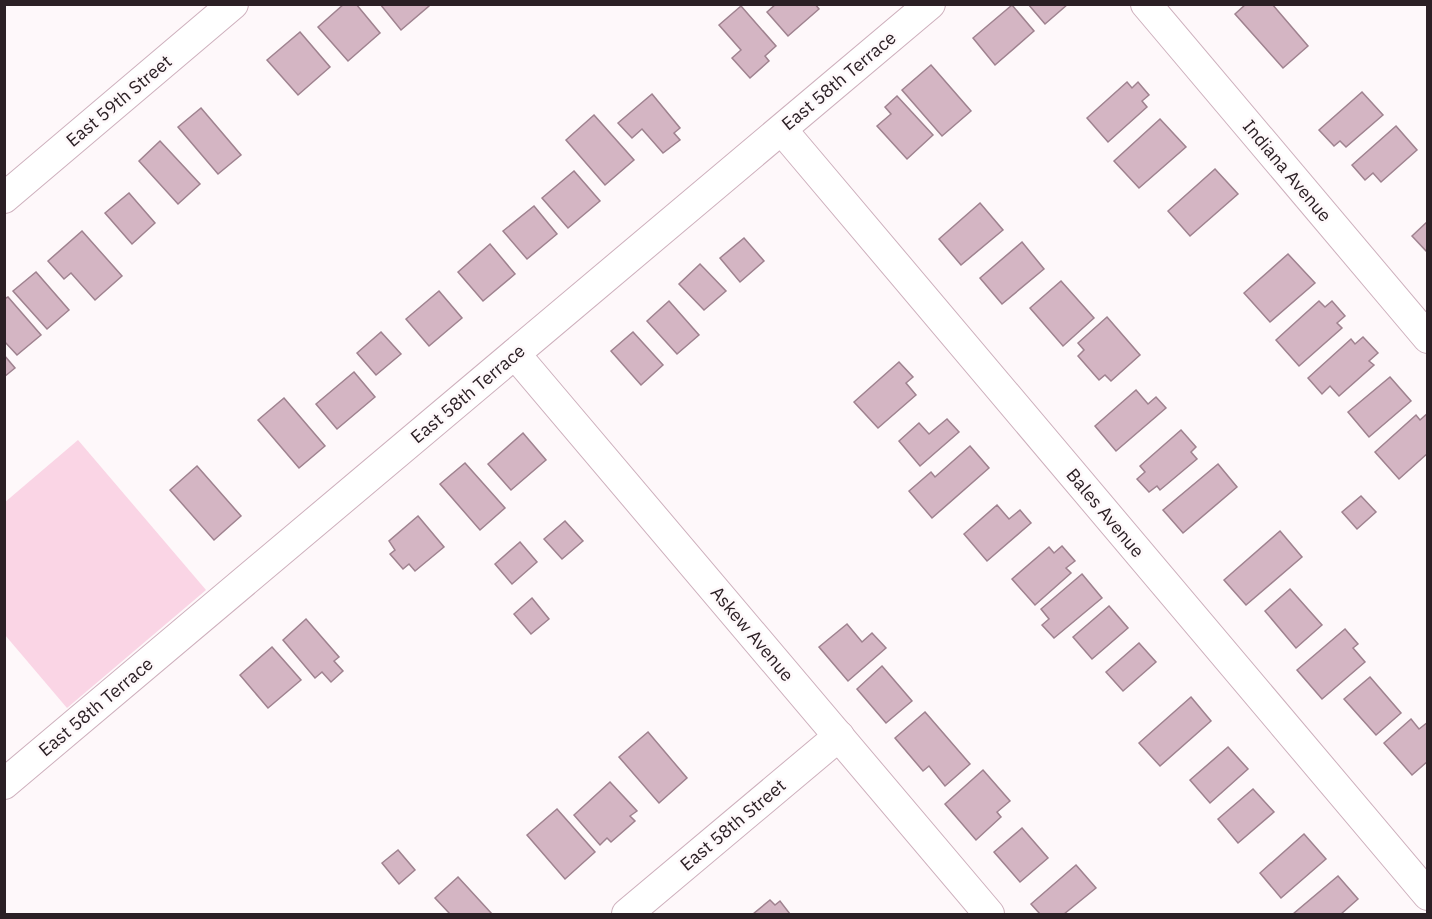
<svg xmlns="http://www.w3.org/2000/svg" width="1432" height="919" font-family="'IBM Plex Sans',sans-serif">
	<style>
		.green { fill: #fad5e5 }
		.building { fill: #d4b5c3; stroke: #9f828f; stroke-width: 1.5 }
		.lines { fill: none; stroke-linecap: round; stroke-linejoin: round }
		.minor-casing { stroke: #ceb0bd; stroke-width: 32 }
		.minor { stroke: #fff; stroke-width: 30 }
		.labels { text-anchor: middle; stroke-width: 5; stroke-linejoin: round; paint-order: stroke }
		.street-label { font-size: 18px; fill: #2b2025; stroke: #fef8fa }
	</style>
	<rect width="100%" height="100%" fill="#fef8fa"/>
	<!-- green -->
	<polygon class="green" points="78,440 206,590 67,708 5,635 4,503"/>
	<!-- building -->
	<g class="building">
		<polygon points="344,4 356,4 380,33 348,61 318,27"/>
		<polygon points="380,4 428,4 429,6 401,30"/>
		<polygon points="776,4 815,4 819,9 788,36 767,12"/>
		<polygon points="1028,4 1068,4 1045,24"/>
		<polygon points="1246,4 1272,4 1308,46 1283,68 1235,14"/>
		<polygon points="1012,5 1034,31 995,65 973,38"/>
		<polygon points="741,6 776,46 765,56 769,61 750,78 732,58 741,50 719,25"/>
		<polygon points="300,32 330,67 298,95 267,60"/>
		<polygon points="931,65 971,111 942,136 902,90"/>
		<polygon points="1127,82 1132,88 1138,82 1149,95 1142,101 1147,107 1108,142 1087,118"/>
		<polygon points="1362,92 1383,115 1346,147 1340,141 1334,146 1319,130"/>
		<polygon points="652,94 680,128 674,133 680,140 663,153 642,129 632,138 618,123"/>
		<polygon points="897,96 933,135 907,159 877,126 891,114 885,107"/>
		<polygon points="201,108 241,155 218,174 178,127"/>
		<polygon points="594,115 634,160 605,185 566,140"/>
		<polygon points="1160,119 1186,147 1139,188 1114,161"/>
		<polygon points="1396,126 1417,150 1381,182 1373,173 1365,180 1352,165"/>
		<polygon points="160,141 200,184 178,204 139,161"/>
		<polygon points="1215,169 1238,194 1190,236 1168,211"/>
		<polygon points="574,171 600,201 568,228 542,198"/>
		<polygon points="129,193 155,223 132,244 105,213"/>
		<polygon points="980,203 1003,230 961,265 939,239"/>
		<polygon points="534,206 557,234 527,259 503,231"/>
		<polygon points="1428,221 1428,253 1412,236"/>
		<polygon points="82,231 122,276 95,300 71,273 64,279 48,261"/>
		<polygon points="744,238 764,261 740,282 720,258"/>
		<polygon points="1022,242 1044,269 1002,304 980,278"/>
		<polygon points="490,244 515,274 483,301 458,272"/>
		<polygon points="1288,254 1315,283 1270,322 1244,293"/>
		<polygon points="700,264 726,291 704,310 679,284"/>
		<polygon points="36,272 69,310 47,329 13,291"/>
		<polygon points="1061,281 1094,318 1063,346 1030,308"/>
		<polygon points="439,291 462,318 429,346 406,319"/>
		<polygon points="8,297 41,335 17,355 4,341 4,299"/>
		<polygon points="669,301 699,335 677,354 647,321"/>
		<polygon points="1319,301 1325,307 1332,301 1345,316 1337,323 1342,328 1299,366 1276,340"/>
		<polygon points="1107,317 1140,355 1111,381 1105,375 1099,380 1078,356 1084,350 1078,343"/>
		<polygon points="381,332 401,354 376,375 357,353"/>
		<polygon points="633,332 663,365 641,385 611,351"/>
		<polygon points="1363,337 1378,353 1369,361 1374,365 1339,396 1330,386 1322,394 1308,378 1351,339 1355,344"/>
		<polygon points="4,355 15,368 4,377"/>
		<polygon points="899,362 913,377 906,383 916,395 878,428 854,402"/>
		<polygon points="354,372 375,397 337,429 316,404"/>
		<polygon points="1390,377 1411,401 1369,437 1348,412"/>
		<polygon points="1136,390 1148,404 1156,397 1166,408 1116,451 1095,426"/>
		<polygon points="284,398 325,446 299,468 258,420"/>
		<polygon points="1428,413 1428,453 1399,479 1375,452 1416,415 1420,420"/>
		<polygon points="947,419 959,432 920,466 899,441 919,423 929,434"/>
		<polygon points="1181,430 1196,447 1191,452 1197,459 1160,490 1157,486 1149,492 1137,479 1145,472 1140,466"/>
		<polygon points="523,433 546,460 511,490 488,464"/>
		<polygon points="970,446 989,468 932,518 909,491 931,472 935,477"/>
		<polygon points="465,463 505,508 480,530 440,484"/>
		<polygon points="1218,464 1237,487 1183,533 1163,510"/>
		<polygon points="197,466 241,516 214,540 170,490"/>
		<polygon points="1361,496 1376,512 1357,529 1342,512"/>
		<polygon points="997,505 1009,519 1020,510 1031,523 987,561 964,534"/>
		<polygon points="418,516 444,547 415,571 409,564 403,569 390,554 395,550 389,541"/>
		<polygon points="565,521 583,541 562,559 544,539"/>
		<polygon points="1280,531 1302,557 1246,605 1224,580"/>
		<polygon points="520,542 537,562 512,584 495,564"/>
		<polygon points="1062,546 1075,561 1066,568 1071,573 1035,605 1012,579 1049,547 1054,553"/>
		<polygon points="1082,574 1102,598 1054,638 1042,625 1049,619 1041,609"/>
		<polygon points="1290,589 1322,625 1296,648 1265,611"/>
		<polygon points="532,598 549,619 531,634 514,614"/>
		<polygon points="1109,606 1128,628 1092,659 1073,637"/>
		<polygon points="306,619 339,657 334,661 343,671 331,682 322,672 315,678 283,640"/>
		<polygon points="847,624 862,642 872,633 886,648 848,681 819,647"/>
		<polygon points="1345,629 1358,644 1353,648 1365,662 1322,699 1297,670"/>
		<polygon points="1139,643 1156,662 1123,691 1106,672"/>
		<polygon points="272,647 301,680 268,708 240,675"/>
		<polygon points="882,666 912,701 886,723 857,689"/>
		<polygon points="1370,677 1401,713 1376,735 1344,699"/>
		<polygon points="1191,697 1211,721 1160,766 1139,743"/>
		<polygon points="925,712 970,764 945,786 929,766 923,771 895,738"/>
		<polygon points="1411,719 1419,729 1428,722 1428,761 1412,775 1384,743"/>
		<polygon points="648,732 687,778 659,803 619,757"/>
		<polygon points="1228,747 1248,769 1210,803 1190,780"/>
		<polygon points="983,770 1010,801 997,812 1001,817 976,840 945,804"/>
		<polygon points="610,782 637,811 630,816 635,821 611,842 607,838 600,845 574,815"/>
		<polygon points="1253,789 1274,812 1238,843 1218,819"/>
		<polygon points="557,809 595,852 565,879 527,835"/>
		<polygon points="1022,828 1048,858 1020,882 994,852"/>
		<polygon points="1304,834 1326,859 1281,898 1260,873"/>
		<polygon points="398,850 415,870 399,884 382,863"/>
		<polygon points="1076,865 1096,888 1064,914 1040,914 1031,904"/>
		<polygon points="1338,876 1358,899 1341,914 1293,914"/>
		<polygon points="458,877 492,914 450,914 435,898"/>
		<polygon points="770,900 775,905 780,901 790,914 753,914"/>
	</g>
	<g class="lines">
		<defs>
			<g id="minor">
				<polyline points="1146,4 1428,338"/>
				<polyline points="782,130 1428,895"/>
				<polyline points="4,198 233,4"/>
				<polyline points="515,354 989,914"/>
				<polyline points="4,784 930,4"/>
				<polyline points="627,914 839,736"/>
			</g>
		</defs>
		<!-- minor casing -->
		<use href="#minor" class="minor-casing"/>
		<!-- minor -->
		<use href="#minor" class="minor"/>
	</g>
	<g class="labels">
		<!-- street labels -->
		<g class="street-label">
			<text transform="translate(839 81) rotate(-40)" y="6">East 58th Terrace</text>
			<text transform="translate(119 101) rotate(-40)" y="6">East 59th Street</text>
			<text transform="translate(1287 171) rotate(50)" y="6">Indiana Avenue</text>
			<text transform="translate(468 394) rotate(-40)" y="6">East 58th Terrace</text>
			<text transform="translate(1105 513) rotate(50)" y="6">Bales Avenue</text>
			<text transform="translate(752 634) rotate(50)" y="6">Askew Avenue</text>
			<text transform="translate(96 707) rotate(-40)" y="6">East 58th Terrace</text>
			<text transform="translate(733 825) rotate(-40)" y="6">East 58th Street</text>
		</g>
	</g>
	<!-- border -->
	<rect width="1432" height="919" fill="none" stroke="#2b2025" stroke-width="12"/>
</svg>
